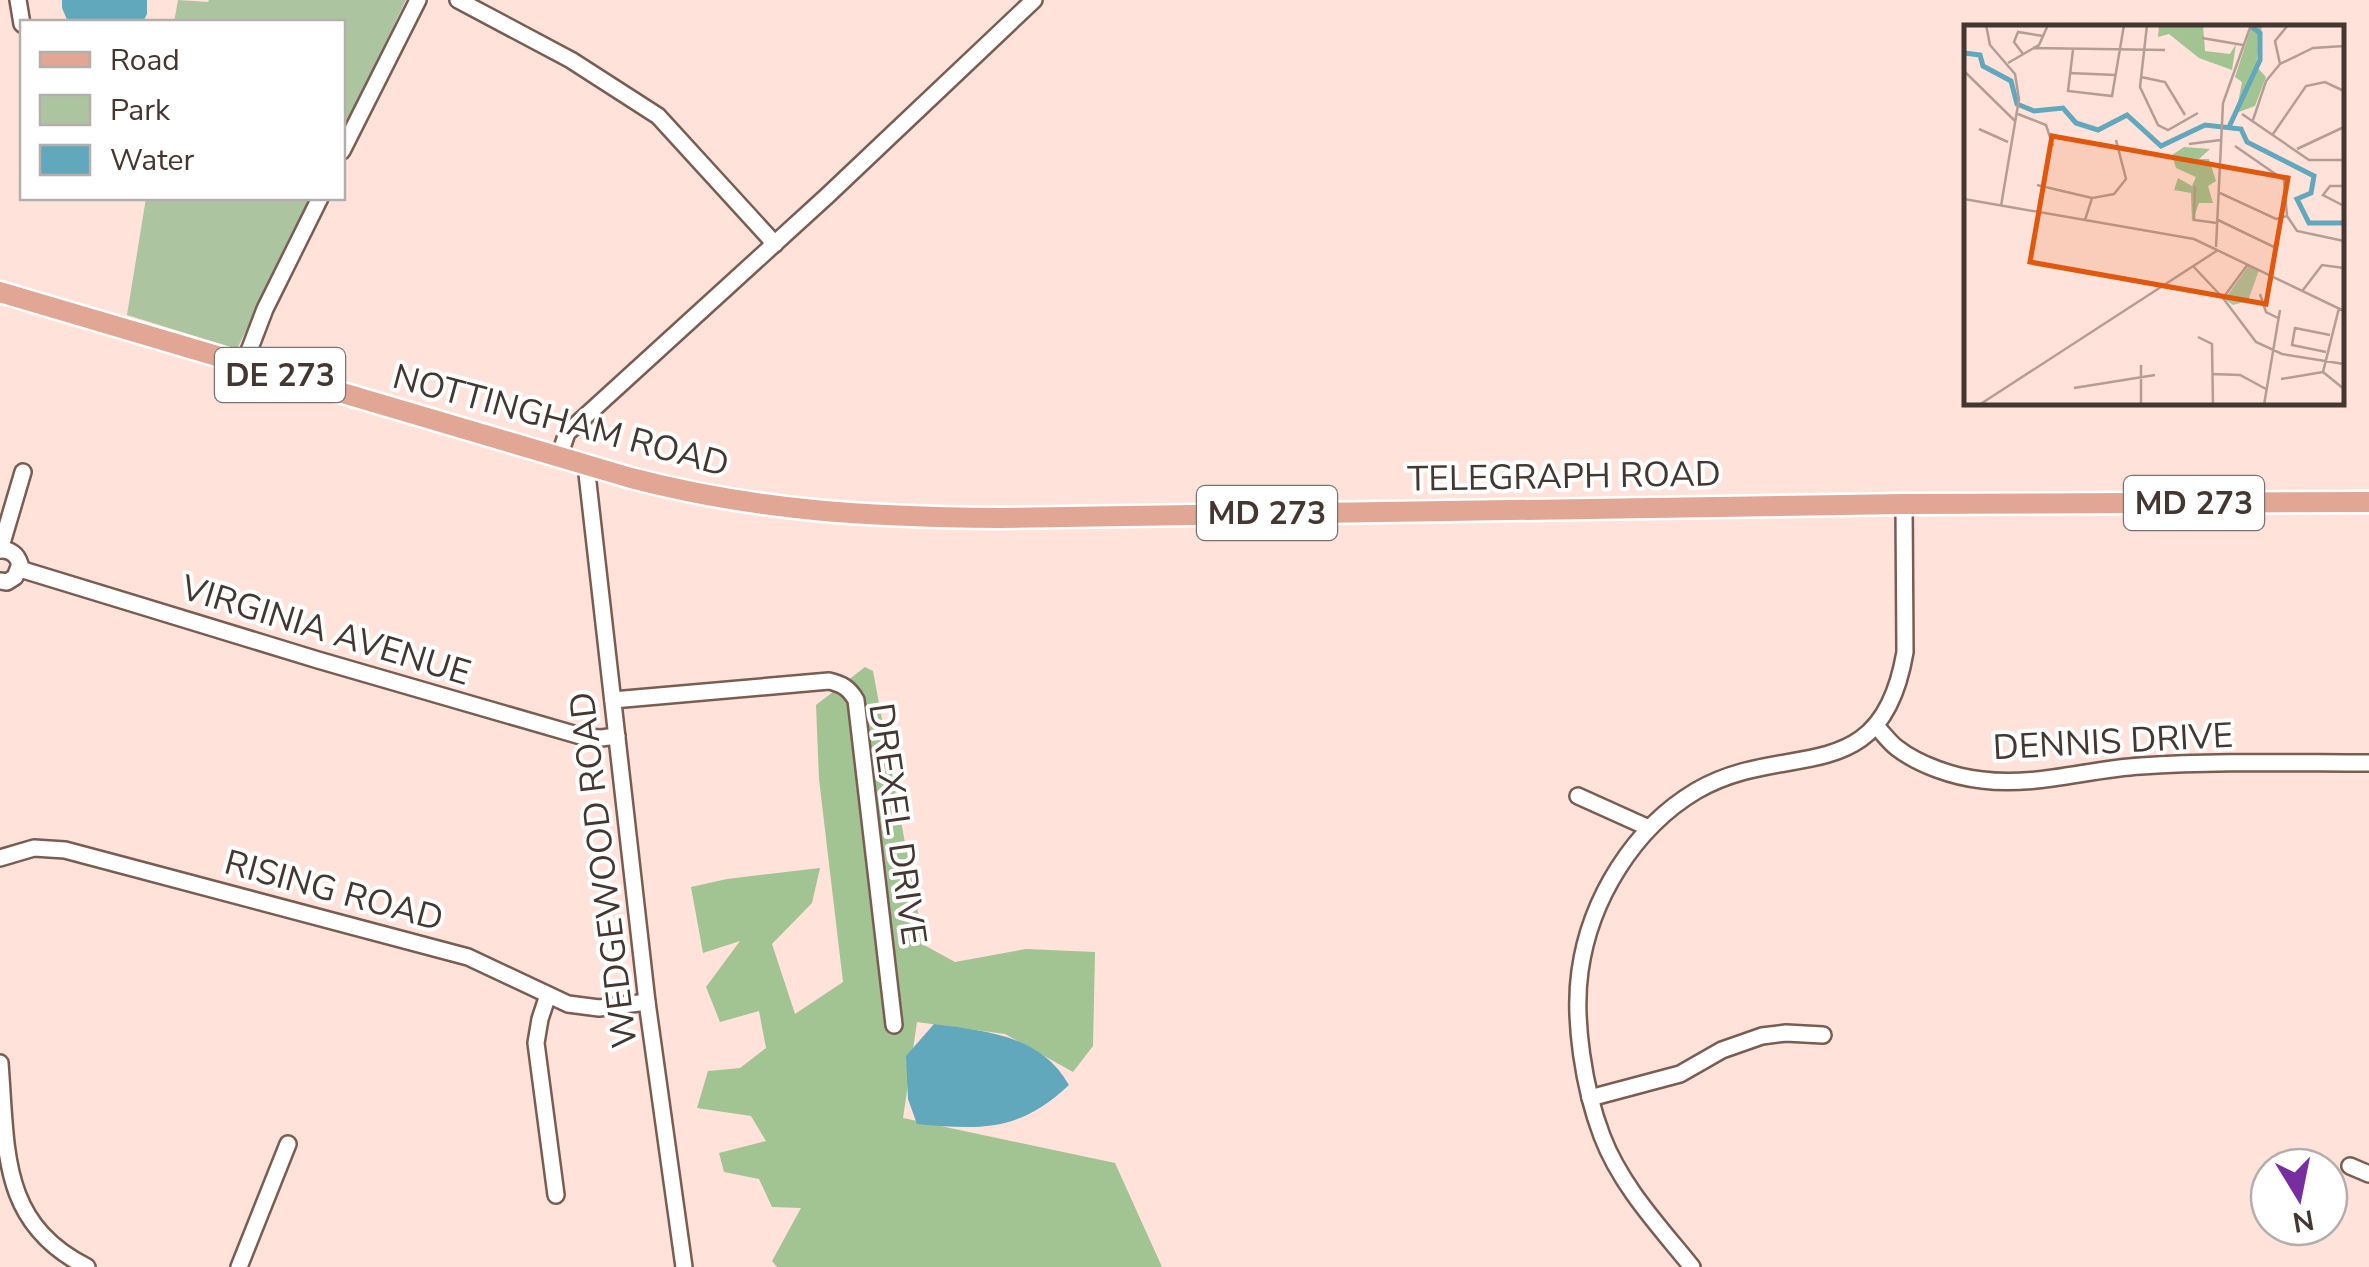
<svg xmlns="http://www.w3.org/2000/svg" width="2369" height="1267" font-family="'Nunito Sans',sans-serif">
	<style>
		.green { fill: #acc5a0 }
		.forest { fill: #a2c392 }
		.water { fill: #61a8bd }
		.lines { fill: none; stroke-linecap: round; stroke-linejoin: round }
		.minor-casing { stroke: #7a5d52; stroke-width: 20 }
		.major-casing { stroke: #fff; stroke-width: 25 }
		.minor { stroke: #fff; stroke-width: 15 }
		.major { stroke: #e1a794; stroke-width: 20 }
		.labels { text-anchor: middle; stroke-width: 8; stroke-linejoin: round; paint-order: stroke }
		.shield { fill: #fff; stroke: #7c726f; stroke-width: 2.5 }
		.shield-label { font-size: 32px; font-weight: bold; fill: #443631 }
		.street-label { font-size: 35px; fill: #443631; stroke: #fff }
		.inset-river { fill: none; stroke: #61a8bd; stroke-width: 5 }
		.inset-road { fill: none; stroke: #b49d96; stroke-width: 2.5 }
		.view { fill: #e0570e; fill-opacity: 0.15; stroke: #e0570e; stroke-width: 5 }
		.inset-edge { fill: none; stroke: #443631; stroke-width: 5 }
	</style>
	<rect width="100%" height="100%" fill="#ffe2d9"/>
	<!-- green -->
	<g class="green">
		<polygon points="178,0 208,2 209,0 406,0 343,132 342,22 174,22"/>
		<polygon points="146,198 311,198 237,349 127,315"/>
	</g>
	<!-- forest -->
	<polygon class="forest" points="865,667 873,671 924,945 955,962 1026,949 1095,952 1093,1046 1073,1072 1005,1034 917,1022 903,1118 1115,1163 1162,1267 777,1267 772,1261 801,1208 772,1207 759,1179 724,1172 719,1153 766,1141 751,1116 697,1108 708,1071 740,1068 766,1048 759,1011 720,1022 706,987 740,941 703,953 691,887 727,879 820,868 812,903 772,944 795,1014 843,982 819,779 816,705"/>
	<!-- water -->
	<g class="water">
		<polygon points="62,0 147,0 147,14 143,22 68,22 62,8"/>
		<path d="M 934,1024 C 986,1031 1041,1035 1069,1085 C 1019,1132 981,1130 917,1124 L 908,1099 L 906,1056 Z"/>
	</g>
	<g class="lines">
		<defs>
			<g id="minor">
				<polyline points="18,0 22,24"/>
				<polyline points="458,0 571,60 658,116 775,244"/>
				<polyline points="342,151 418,0"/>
				<polyline points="244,364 265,309 320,198"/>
				<polyline points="559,457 567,433 827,196 1034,0"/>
				<polyline points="586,465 647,1002 684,1267"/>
				<polyline points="0,550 23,472"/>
				<path d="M 0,550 C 10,549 17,554 20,564 L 15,577 L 7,582 L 0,581"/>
				<polyline points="20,569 318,660 584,737 601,738 617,736"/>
				<path d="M 613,700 L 829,681 C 842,684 849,688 856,700 L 894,1025"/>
				<path d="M 1876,726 C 1883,733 1889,742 1897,748 C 1919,765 1954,777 1982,780 C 2035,787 2088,769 2141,766 C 2217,761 2293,763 2369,763"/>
				<polyline points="1578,796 1649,828"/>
				<polyline points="0,858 34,848 65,850 468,957 568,1004 599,1008 647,1002"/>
				<polyline points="548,995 540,1019 536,1043 556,1195"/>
				<path d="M 0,1063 C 7,1152 0,1223 87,1267"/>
				<polyline points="1590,1098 1680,1074 1722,1050 1762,1036 1786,1033 1823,1035"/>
				<polyline points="2350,1166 2369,1174"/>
				<polyline points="239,1267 288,1144"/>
				<path d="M 1692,1267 C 1659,1226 1621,1186 1602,1136 C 1584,1089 1573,1020 1580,971 C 1590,899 1634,828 1696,791 C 1786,738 1881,794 1905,652 L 1904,504"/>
			</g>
			<path id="major" d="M 0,292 L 631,478 C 758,511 870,517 1000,518 L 1904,504 L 2369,502"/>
		</defs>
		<!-- minor casing -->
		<use href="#minor" class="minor-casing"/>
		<!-- major casing -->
		<use href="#major" class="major-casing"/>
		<!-- minor -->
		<use href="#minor" class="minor"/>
		<!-- major -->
		<use href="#major" class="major"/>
	</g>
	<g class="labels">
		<!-- shield labels -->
		<g class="shield">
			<rect x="215" y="348" width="130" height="54" rx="8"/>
			<rect x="2124" y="476" width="140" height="54" rx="8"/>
			<rect x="1197" y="486" width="140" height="54" rx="8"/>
		</g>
		<g class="shield-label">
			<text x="280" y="386">DE 273</text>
			<text x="2194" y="514">MD 273</text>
			<text x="1267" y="524">MD 273</text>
		</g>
		<!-- street labels -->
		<g class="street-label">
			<text transform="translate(561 420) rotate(15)" y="12">NOTTINGHAM ROAD</text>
			<text transform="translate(1564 476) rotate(-1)" y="12">TELEGRAPH ROAD</text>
			<text transform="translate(326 630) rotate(17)" y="12">VIRGINIA AVENUE</text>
			<text transform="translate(2113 741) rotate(-3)" y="12">DENNIS DRIVE</text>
			<text transform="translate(898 824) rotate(82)" y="12">DREXEL DRIVE</text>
			<text transform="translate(603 870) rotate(-97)" y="12">WEDGEWOOD ROAD</text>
			<text transform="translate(334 890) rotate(15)" y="12">RISING ROAD</text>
		</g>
	</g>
	<!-- overview -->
	<g transform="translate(1964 25)">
		<rect width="380" height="380" fill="#ffe2d9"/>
		<path d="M 285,240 L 295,245 L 284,276 L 269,280 L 261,274 Z" fill="#acc5a0"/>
		<path d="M 195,0 L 239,0 L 241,26 L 266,29 L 272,19 L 268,45 L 235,33 L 205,9 L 194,12 ZM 288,0 L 298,0 L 292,41 L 302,52 L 291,81 L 272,88 L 278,57 L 271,52 ZM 220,122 L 246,124 L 235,134 L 245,134 L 252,156 L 244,161 L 249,178 L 235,178 L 228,197 L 227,168 L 210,165 L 214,153 L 228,161 L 232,152 L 212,143 L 208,130 Z" fill="#a2c392"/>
		<path class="inset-river" d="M 0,28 L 16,30 L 19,41 L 47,56 L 53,79 L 70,86 L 99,83 L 112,98 L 134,105 L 163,90 L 197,121 L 241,100 L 277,104 L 283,117 L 350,151 L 347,168 L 333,174 L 345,198 L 380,198M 265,102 L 296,35 L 296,8 L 288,2"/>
		<path class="inset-road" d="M 22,0 L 26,20 L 51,49 L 55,74 L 37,181M 183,0 L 176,62 L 194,100 L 204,105 L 234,88M 238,13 L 279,20M 69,23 L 201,25M 109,25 L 104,66 L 148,71 L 160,0M 59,29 L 50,17 L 54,7 L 79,11M 44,38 L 75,20 L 84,0M 316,39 L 311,16 L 324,0M 0,46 L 51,96M 105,48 L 152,50M 177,52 L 201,57 L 221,90M 54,89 L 82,100 L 89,121M 278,89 L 345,135 L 380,135M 289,95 L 302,56 L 316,39 L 349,23 L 380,21M 15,104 L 44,117M 309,109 L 342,61 L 361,57 L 380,66M 225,119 L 257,115M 271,121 L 320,155 L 323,191 L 333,206 L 380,216M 333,124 L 380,102M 73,160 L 128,173M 231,161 L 230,195 L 253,198M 380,161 L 366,161 L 359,170 L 380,181M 256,168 L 312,194 L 323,191M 0,174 L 230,214 L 380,286M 121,195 L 128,173 L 150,169 L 162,154 L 152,115M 254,195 L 310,222M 252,222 L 259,78 L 287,0M 229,241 L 259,273M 339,265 L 358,240 L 380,243M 296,269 L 302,287 L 314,293M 259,273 L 292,317 L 318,329 L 380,339M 259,273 L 284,239M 375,283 L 359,347 L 380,364M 234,312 L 248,319 L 249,380M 362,327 L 328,320 L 331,303 L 366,310M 248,349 L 276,350 L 302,364M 317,354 L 359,347M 110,363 L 191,350M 15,380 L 254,225M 177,380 L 177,340M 300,380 L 316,285"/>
		<path class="view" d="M 88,111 L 324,153 L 302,279 L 66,237 Z"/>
		<rect width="380" height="380" class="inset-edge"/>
	</g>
	<!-- legend -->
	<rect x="20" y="20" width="325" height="180" fill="#ffffff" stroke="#b4afad" stroke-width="2.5"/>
	<rect x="40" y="52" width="50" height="15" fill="#e1a794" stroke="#b4afad" stroke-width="2.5"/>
	<text x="110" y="70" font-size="30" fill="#443631">Road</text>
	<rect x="40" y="95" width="50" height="30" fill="#acc5a0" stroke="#b4afad" stroke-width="2.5"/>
	<text x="110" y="120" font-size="30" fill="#443631">Park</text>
	<rect x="40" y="145" width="50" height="30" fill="#61a8bd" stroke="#b4afad" stroke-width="2.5"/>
	<text x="110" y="170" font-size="30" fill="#443631">Water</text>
	<!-- north arrow -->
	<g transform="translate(2299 1197) rotate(170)"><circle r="48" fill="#ffffff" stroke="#b4afad" stroke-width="2.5"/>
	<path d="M0-8L18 38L0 25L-18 38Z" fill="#772ea1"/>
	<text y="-15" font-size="28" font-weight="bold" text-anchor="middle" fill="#443631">N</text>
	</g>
</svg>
